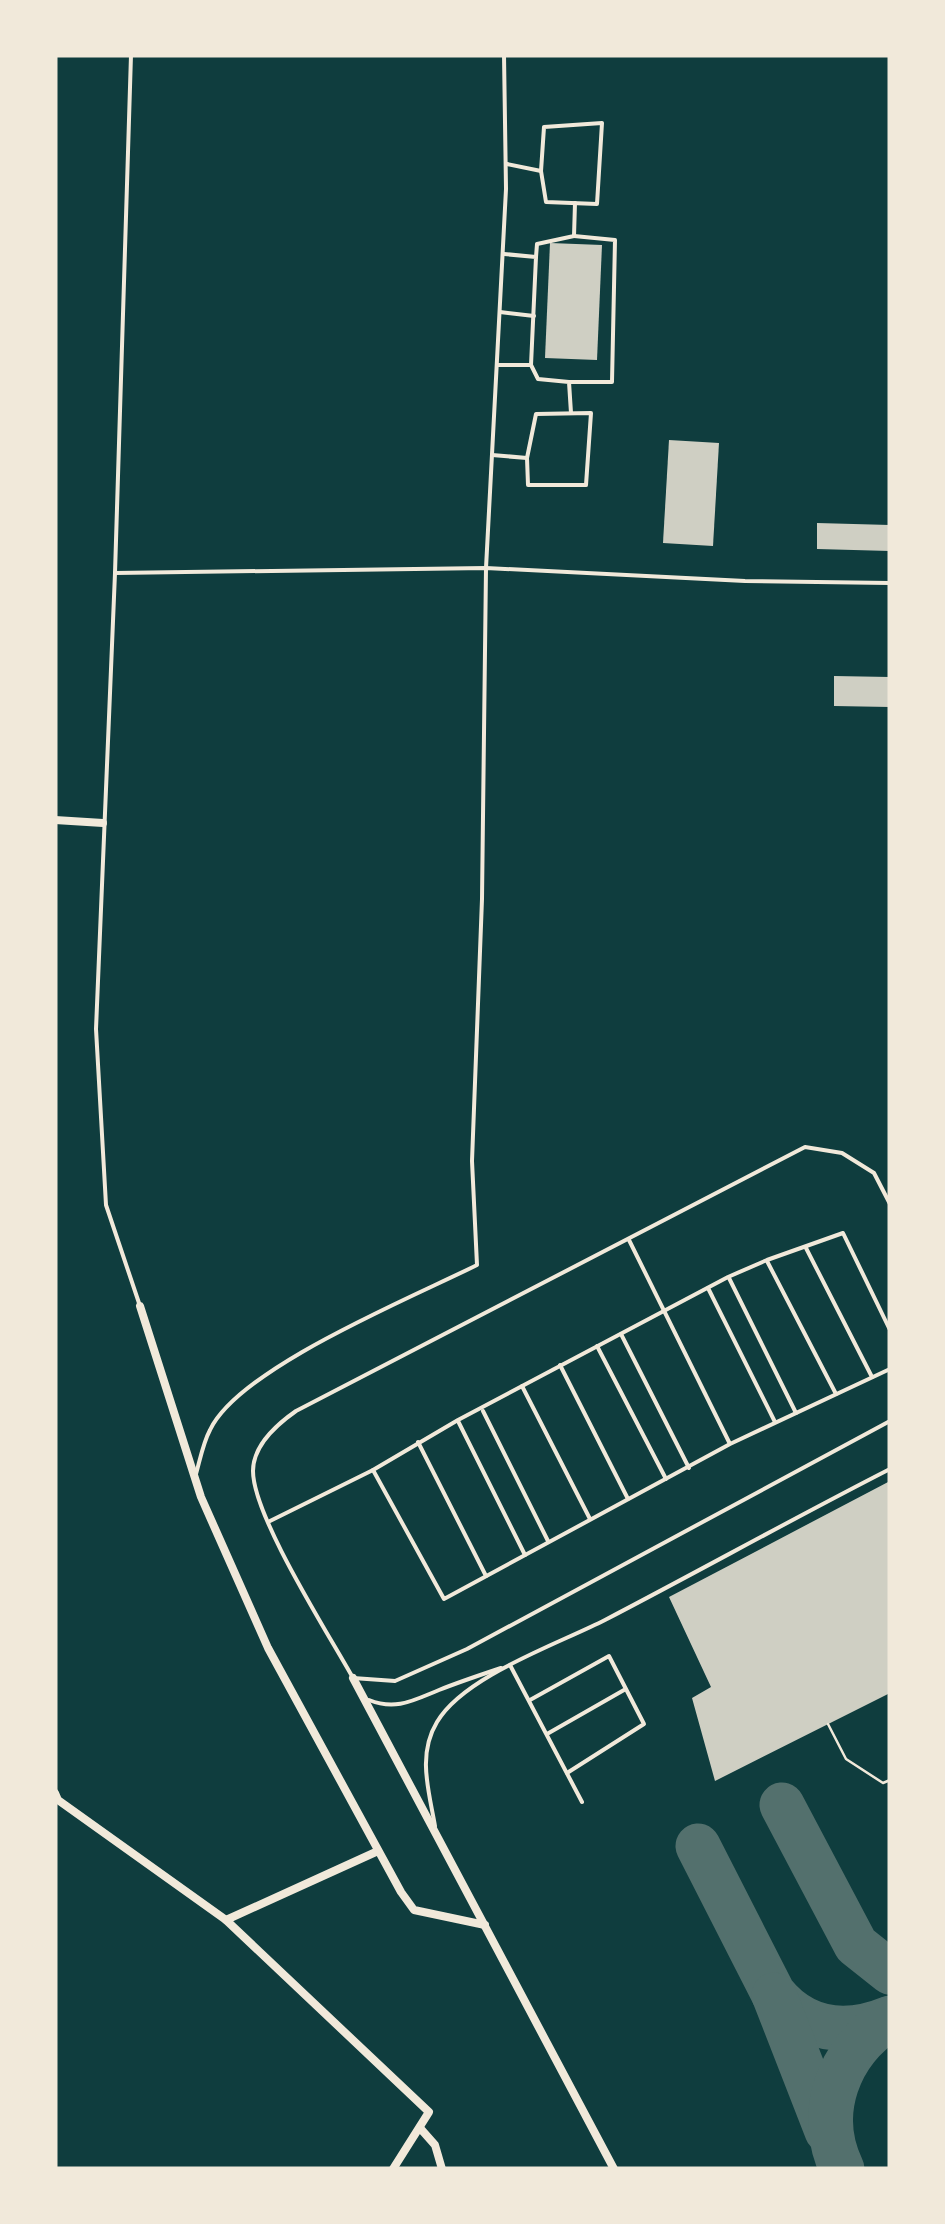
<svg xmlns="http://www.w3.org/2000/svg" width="945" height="2224" font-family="'Work Sans',sans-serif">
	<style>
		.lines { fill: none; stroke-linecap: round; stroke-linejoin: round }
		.taxiway { stroke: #53706d; stroke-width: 45 }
		.building { fill: #cfcfc3 }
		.path { stroke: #f1e9da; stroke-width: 2.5 }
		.service { stroke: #f1e9da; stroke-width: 4 }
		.minor { stroke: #f1e9da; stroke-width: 8 }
	</style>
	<rect width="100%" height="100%" fill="#0f3d3e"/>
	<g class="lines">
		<!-- taxiway -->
		<g class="taxiway">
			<polyline points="782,1805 856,1945 890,1972"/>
			<path d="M 698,1846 L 773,1993 C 804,2032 846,2036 890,2018"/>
			<polyline points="774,1995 827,2131"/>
			<path d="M 842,2169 C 815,2113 838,2052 889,2019"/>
		</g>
	</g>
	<!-- building -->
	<g class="building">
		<polygon points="550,243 602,245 597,360 545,358"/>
		<polygon points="669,440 719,443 713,546 663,543"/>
		<polygon points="817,523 890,525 890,551 817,549"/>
		<polygon points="834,676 890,677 890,707 834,706"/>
		<polygon points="890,1481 890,1693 715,1781 692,1698 711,1687 669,1597"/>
	</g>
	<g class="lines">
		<!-- path -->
		<polyline class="path" points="828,1724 846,1759 883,1783 890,1780"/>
		<!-- service -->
		<g class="service">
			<polyline points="131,55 115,573 96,1029 106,1205 140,1306"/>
			<polygon points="602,123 597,204 546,202 541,171 544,127"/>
			<polyline points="507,164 541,171"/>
			<polyline points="536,257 537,244 574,236 575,203"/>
			<polyline points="500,312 534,316"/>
			<polyline points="497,365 531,365 536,257 504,254"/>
			<polyline points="531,365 538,379 569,382 571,413"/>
			<polyline points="569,382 612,382 615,240 574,236"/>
			<polygon points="591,413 586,485 528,485 527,458 536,414"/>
			<polyline points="492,455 527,458"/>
			<polyline points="115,573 486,568 745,581 890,583"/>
			<path d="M 890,1204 L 874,1173 L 842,1153 L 805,1147 L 296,1411 C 276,1425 253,1445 253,1471 C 253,1516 328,1633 353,1678 L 395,1681 L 467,1649 L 890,1421"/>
			<polyline points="629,1240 729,1442"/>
			<polyline points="806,1248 872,1377"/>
			<polyline points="767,1261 836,1394"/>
			<polyline points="729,1278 796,1413"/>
			<polyline points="708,1288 775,1422"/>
			<polyline points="890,1330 843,1233 767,1260 728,1277 458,1420 373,1470 444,1599 730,1444 890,1369"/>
			<polyline points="621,1334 689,1468"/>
			<polyline points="597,1346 666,1479"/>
			<polyline points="560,1365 628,1499"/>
			<polyline points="522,1386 590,1519"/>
			<polyline points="483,1411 548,1541"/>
			<polyline points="458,1421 525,1555"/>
			<polyline points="418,1442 486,1576"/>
			<path d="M 196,1474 C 200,1460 203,1443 210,1430 C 239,1368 413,1297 477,1265 L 472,1161 L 482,899 L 486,568 L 506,189 L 504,55"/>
			<polyline points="270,1521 373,1470"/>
			<polyline points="510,1665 582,1802"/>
			<path d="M 369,1700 C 396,1711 414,1700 439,1690 C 459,1682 480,1675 501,1668"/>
			<polyline points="530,1700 609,1656 644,1724 567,1773"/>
			<polyline points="547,1734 624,1690"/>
			<path d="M 435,1826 C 429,1791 417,1755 437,1722 C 464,1676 558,1644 605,1620 C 701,1570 794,1518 890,1469"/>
		</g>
		<!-- minor -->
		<g class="minor">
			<polyline points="55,820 103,823"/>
			<polyline points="140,1306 201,1497 268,1648 401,1892 414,1910 485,1925"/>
			<polyline points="353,1678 614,2169"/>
			<polyline points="55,1793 58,1800 226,1920"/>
			<polyline points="378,1851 226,1920 429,2112 393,2169"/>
			<polyline points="420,2128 435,2145 442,2169"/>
		</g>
	</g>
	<!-- border -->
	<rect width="945" height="2224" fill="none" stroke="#f1e9da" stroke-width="115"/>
</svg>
